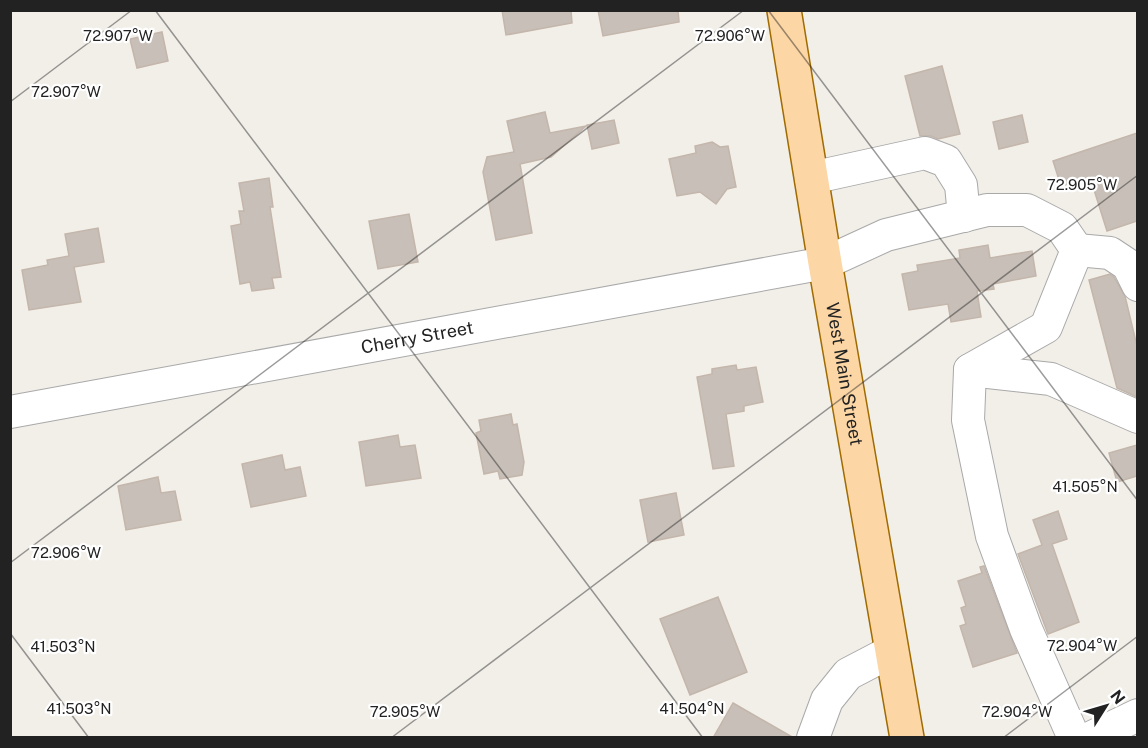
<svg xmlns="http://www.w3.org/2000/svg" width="1148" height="748" font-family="'Public Sans',sans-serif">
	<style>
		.building { fill: #c7bfb8; stroke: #c4b6ab; stroke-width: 1.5 }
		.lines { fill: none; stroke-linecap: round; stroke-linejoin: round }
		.minor-casing { stroke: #a9a9a9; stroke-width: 34 }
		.major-casing { stroke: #a06b00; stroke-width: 36 }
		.minor { stroke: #fff; stroke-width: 32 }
		.major { stroke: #fcd6a4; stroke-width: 33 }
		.ticks { fill: none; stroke: #222; stroke-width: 1.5; stroke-opacity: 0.45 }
		.labels { text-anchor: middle; stroke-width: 4.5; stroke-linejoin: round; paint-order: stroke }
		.street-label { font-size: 18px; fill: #222; stroke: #fff }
		.ticks-label { font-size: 15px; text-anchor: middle; fill: #222; stroke: #fff; stroke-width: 4.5; stroke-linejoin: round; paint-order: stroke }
	</style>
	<rect width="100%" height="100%" fill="#f2efe9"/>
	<!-- building -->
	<g class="building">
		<polygon points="502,10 571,10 572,23 506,35"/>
		<polygon points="598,10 678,10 679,22 603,36"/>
		<polygon points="162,32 168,61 137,68 130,39"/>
		<polygon points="942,66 960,134 938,139 931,136 920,136 905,76"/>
		<polygon points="545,112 550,133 586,126 551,157 520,164 532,233 496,240 483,172 487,157 514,152 507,121"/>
		<polygon points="1022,115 1028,142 999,149 993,122"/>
		<polygon points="614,120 619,143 592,149 587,125"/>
		<polygon points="1137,133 1137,221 1107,231 1090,177 1061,186 1053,161"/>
		<polygon points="712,142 720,147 728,146 736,187 727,189 716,204 700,192 677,196 669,159 696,153 695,146"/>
		<polygon points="269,178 273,207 270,207 281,277 272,278 274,288 252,291 250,282 240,284 231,226 241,224 239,211 244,211 239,183"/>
		<polygon points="409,214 418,262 378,269 369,221"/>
		<polygon points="98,228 104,262 74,267 81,302 29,310 22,270 48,265 47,260 69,256 65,234"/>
		<polygon points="988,245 990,258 1032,251 1036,276 993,284 994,289 977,291 981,317 951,322 948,304 909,310 902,274 918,271 917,265 960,258 959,250"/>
		<polygon points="1110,274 1114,277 1125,296 1137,346 1137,397 1117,388 1089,280"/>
		<polygon points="736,365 737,370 756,367 763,402 744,406 744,411 726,414 734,466 713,469 697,377 712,374 712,369"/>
		<polygon points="511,414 513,425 517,424 524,462 522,475 500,479 498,471 484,474 476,433 481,431 479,420"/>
		<polygon points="398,435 400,447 415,445 421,478 366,486 359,442"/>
		<polygon points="1137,445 1137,476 1117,482 1109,453"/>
		<polygon points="282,455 285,470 300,467 306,496 251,507 242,464"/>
		<polygon points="158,477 161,493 175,491 181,520 126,530 118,486"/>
		<polygon points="676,493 684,535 648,542 640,500"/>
		<polygon points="1058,511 1067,539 1052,544 1079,622 1048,634 1018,554 1042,545 1033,520"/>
		<polygon points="984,566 1017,653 973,667 960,626 966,624 961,608 966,606 958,581 982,573 980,567"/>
		<polygon points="718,597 747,672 690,695 660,619"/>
		<polygon points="733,703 794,738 713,738"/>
	</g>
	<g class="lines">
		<defs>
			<g id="minor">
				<polyline points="811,178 925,153 946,161 961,185 964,216"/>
				<polyline points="1077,250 1110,253 1128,265 1138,285"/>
				<polyline points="970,370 1051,379 1138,417"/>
				<path id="s1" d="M 10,412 L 825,263 L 886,235 L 987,210 L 1027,210 L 1062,228 L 1077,250 L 1046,327 L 970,370 L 968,420 L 992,536 L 1026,629 L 1074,738"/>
				<polyline points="813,738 827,700 848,674 892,651"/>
				<polyline points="1090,738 1138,715"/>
			</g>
			<g id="major">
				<path id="s2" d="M 784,10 L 825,263 L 907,738"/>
			</g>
		</defs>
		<!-- minor casing -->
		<use href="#minor" class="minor-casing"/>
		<!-- major casing -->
		<use href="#major" class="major-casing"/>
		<!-- minor -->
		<use href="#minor" class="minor"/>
		<!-- major -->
		<use href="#major" class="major"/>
	</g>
	<!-- ticks -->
	<path class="ticks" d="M 155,10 L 703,738M 768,10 L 1138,501M 10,102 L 132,10M 10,563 L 744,10M 10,633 L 89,738M 391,738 L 1138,175M 1003,738 L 1138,636"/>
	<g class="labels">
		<!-- street labels -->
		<g class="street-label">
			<text dy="6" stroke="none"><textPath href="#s1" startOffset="414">Cherry Street</textPath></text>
			<text dy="6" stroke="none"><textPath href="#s2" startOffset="369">West Main Street</textPath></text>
		</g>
	</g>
	<g class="ticks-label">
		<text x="730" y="41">72.906°W</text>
		<text x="118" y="41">72.907°W</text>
		<text x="66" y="97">72.907°W</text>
		<text x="1082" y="190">72.905°W</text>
		<text x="1085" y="492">41.505°N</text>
		<text x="66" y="558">72.906°W</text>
		<text x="1082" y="651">72.904°W</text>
		<text x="63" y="652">41.503°N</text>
		<text x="79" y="714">41.503°N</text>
		<text x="692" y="714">41.504°N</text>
		<text x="405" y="717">72.905°W</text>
		<text x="1017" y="717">72.904°W</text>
	</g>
	<!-- border -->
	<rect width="1148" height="748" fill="none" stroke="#222222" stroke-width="24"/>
	<!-- north arrow -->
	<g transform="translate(1106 706) rotate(53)" stroke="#ffffff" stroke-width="4.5" paint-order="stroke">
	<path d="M0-4.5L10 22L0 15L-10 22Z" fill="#222222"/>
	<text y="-9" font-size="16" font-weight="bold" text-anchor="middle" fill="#222222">N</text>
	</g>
</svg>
